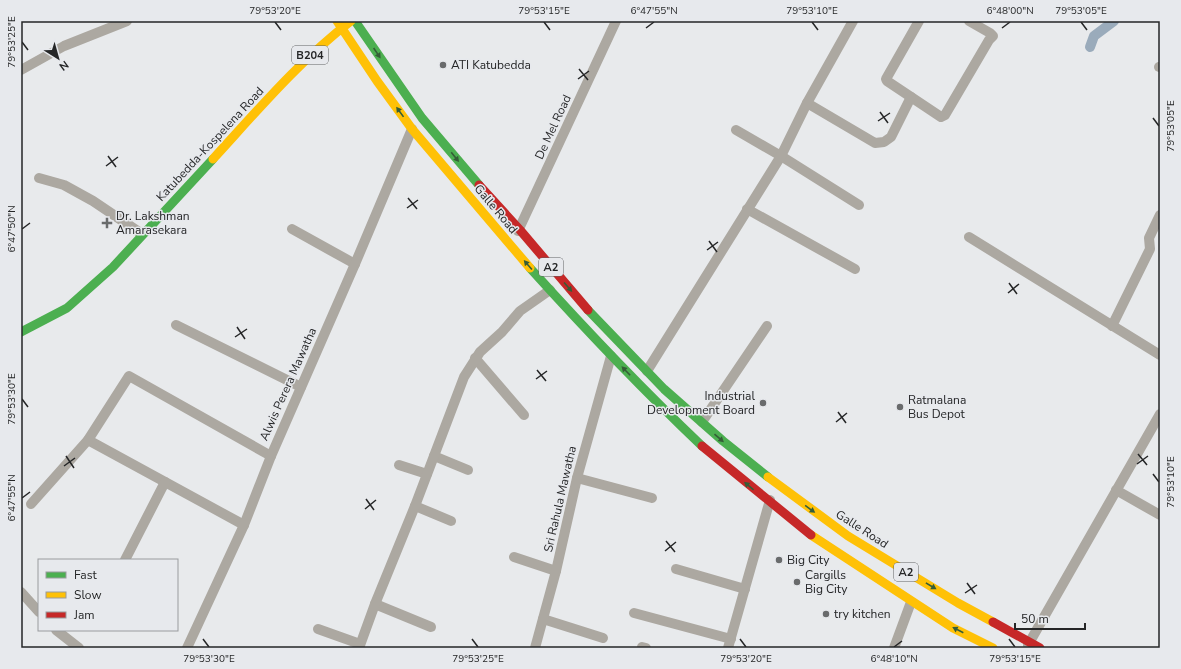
<svg xmlns="http://www.w3.org/2000/svg" width="1181" height="669" font-family="'Nunito Sans',sans-serif">
	<style>
		.lines { fill: none; stroke-linecap: round; stroke-linejoin: round }
		.canal { stroke: #9aabbb; stroke-width: 10 }
		.street { stroke: #aca8a1; stroke-width: 10 }
		.fast { stroke: #4caf50; stroke-width: 9 }
		.slow { stroke: #ffc107; stroke-width: 9 }
		.jam { stroke: #c62828; stroke-width: 9 }
		.oneway { fill: #355d37 }
		.ticks { fill: none; stroke: #252627; stroke-width: 1.5 }
		.poi-dot { fill: #696b6c; stroke: #e7e9ed; stroke-width: 1.5 }
		.labels { text-anchor: middle; stroke-width: 3; stroke-linejoin: round; paint-order: stroke }
		.shield { fill: #e7e9ed; stroke: #5f6062; stroke-width: 1 }
		.shield-label { font-size: 11px; font-weight: bold; fill: #252627 }
		.poi-label { font-size: 12px; fill: #252627; stroke: #e7e9ed; text-anchor: start }
		.street-label { font-size: 12px; fill: #252627; stroke: #e7e9ed }
		.neatline { fill: none; stroke: #252627; stroke-width: 1.5 }
		.ticks-label { font-size: 10px; text-anchor: middle; fill: #252627 }
	</style>
	<rect width="100%" height="100%" fill="#e8eaec"/>
	<g class="lines">
		<!-- canal -->
		<polyline class="canal" points="1090,47 1094,36 1114,21"/>
		<!-- street -->
		<g class="street">
			<polyline points="919,21 886,79 887,81 941,117 945,115 989,40 993,36 990,33 969,21"/>
			<polyline points="1159,67 1160,67"/>
			<polyline points="21,70 64,46 127,21"/>
			<polyline points="807,103 875,143 884,142 891,137 911,97"/>
			<polyline points="736,130 781,156 859,205"/>
			<polyline points="39,178 64,185 93,201 142,234"/>
			<polyline points="747,209 855,269"/>
			<polyline points="292,229 355,264"/>
			<polyline points="518,231 616,21"/>
			<polyline points="969,237 1160,355"/>
			<polyline points="176,325 301,387"/>
			<polyline points="1112,326 1150,249 1149,238 1160,215"/>
			<polyline points="475,358 524,415"/>
			<polyline points="647,371 781,156 807,103 853,21"/>
			<polyline points="702,422 767,326"/>
			<polyline points="88,440 244,525"/>
			<polyline points="434,456 468,470"/>
			<polyline points="399,465 427,474"/>
			<polyline points="577,478 652,498"/>
			<polyline points="1116,490 1160,515"/>
			<polyline points="31,504 88,440 129,376 271,456"/>
			<polyline points="415,506 451,521"/>
			<polyline points="514,557 556,571"/>
			<polyline points="125,560 165,482"/>
			<polyline points="676,569 745,589"/>
			<polyline points="21,592 39,612"/>
			<polyline points="375,604 431,627"/>
			<polyline points="634,613 731,639"/>
			<polyline points="543,619 603,638"/>
			<polyline points="318,629 360,644"/>
			<polyline points="56,630 79,648"/>
			<polyline points="1028,645 1160,414"/>
			<polyline points="642,647 646,648"/>
			<polyline points="187,648 244,525 271,456 355,264 412,129"/>
			<polyline points="359,648 375,604 415,506 464,377 480,352 502,332 520,311 550,290"/>
			<polyline points="535,648 556,571 577,478 611,356"/>
			<polyline points="728,648 770,500"/>
			<polyline points="894,648 911,602"/>
		</g>
		<!-- fast -->
		<g class="fast">
			<polyline points="355,21 422,118 479,185"/>
			<path d="M 530,268 C 585,329 642,389 702,446"/>
			<polyline points="588,310 664,389 723,441 768,477"/>
			<polyline points="21,332 67,308 113,267 213,159"/>
		</g>
		<!-- slow -->
		<g class="slow">
			<polyline points="337,21 377,81 412,129 530,268"/>
			<path d="M 213,159 C 257,111 299,61 351,21"/>
			<polyline points="768,477 848,536 958,603 993,622"/>
			<polyline points="811,535 953,628 993,648"/>
		</g>
		<!-- jam -->
		<g class="jam">
			<polyline points="479,185 520,230 588,310"/>
			<polyline points="702,446 811,535"/>
			<polyline points="993,622 1040,648"/>
		</g>
	</g>
	<!-- one-way arrows -->
	<defs><path id="oneway-solid" d="M-6-.8H1V-3.2L6.5 0L1 3.2V.8H-6Z"/></defs>
	<g class="oneway">
		<use href="#oneway-solid" transform="translate(377 53) rotate(56)"/>
		<use href="#oneway-solid" transform="translate(400 112) rotate(-126)"/>
		<use href="#oneway-solid" transform="translate(455 157) rotate(51)"/>
		<use href="#oneway-solid" transform="translate(528 265) rotate(-131)"/>
		<use href="#oneway-solid" transform="translate(568 287) rotate(49)"/>
		<use href="#oneway-solid" transform="translate(626 371) rotate(-134)"/>
		<use href="#oneway-solid" transform="translate(719 438) rotate(41)"/>
		<use href="#oneway-solid" transform="translate(749 486) rotate(-140)"/>
		<use href="#oneway-solid" transform="translate(810 509) rotate(36)"/>
		<use href="#oneway-solid" transform="translate(931 586) rotate(31)"/>
		<use href="#oneway-solid" transform="translate(958 630) rotate(-153)"/>
	</g>
	<!-- ticks -->
	<path class="ticks" d="M 275,22 L 281,30M 544,22 L 550,30M 812,22 L 818,30M 1081,22 L 1087,30M 646,28 L 654,22M 1002,28 L 1010,22M 22,42 L 28,50M 579,69 L 588,80M 578,79 L 589,71M 880,112 L 888,123M 1153,118 L 1159,126M 878,121 L 890,113M 108,156 L 116,167M 106,166 L 118,157M 408,198 L 417,209M 407,208 L 418,200M 22,229 L 30,223M 709,241 L 717,252M 707,250 L 718,242M 1009,283 L 1017,294M 1008,293 L 1019,284M 237,327 L 245,339M 235,337 L 247,329M 537,370 L 546,381M 536,379 L 547,371M 22,399 L 28,407M 838,412 L 846,423M 836,422 L 847,413M 1138,454 L 1147,465M 66,456 L 74,468M 1137,464 L 1148,456M 64,466 L 75,458M 1153,474 L 1159,482M 22,498 L 30,492M 366,499 L 374,510M 365,509 L 376,500M 666,541 L 675,552M 665,551 L 676,542M 967,583 L 975,594M 965,593 L 977,585M 203,639 L 209,647M 472,639 L 478,647M 740,639 L 746,647M 1009,639 L 1015,647M 894,647 L 902,641"/>
	<!-- markers -->
	<g class="poi-dot">
		<circle cx="443" cy="65" r="4"/>
		<path d="M105 217h4v4h4v4h-4v4h-4v-4h-4v-4h4z"/>
		<circle cx="763" cy="403" r="4"/>
		<circle cx="900" cy="407" r="4"/>
		<circle cx="779" cy="560" r="4"/>
		<circle cx="797" cy="582" r="4"/>
		<circle cx="826" cy="614" r="4"/>
	</g>
	<g class="labels">
		<!-- shield labels -->
		<g class="shield">
			<rect x="292" y="46" width="36" height="18" rx="3"/>
			<rect x="539" y="258" width="24" height="18" rx="3"/>
			<rect x="894" y="563" width="24" height="18" rx="3"/>
		</g>
		<g class="shield-label">
			<text x="310" y="59">B204</text>
			<text x="551" y="271">A2</text>
			<text x="906" y="576">A2</text>
		</g>
		<!-- poi labels -->
		<g class="poi-label">
			<text x="451" y="69">ATI Katubedda</text>
			<text x="116" y="220">Dr. Lakshman<tspan x="116" dy="14">Amarasekara</tspan></text>
			<text x="755" y="400" text-anchor="end">Industrial<tspan x="755" dy="14">Development Board</tspan></text>
			<text x="908" y="404">Ratmalana<tspan x="908" dy="14">Bus Depot</tspan></text>
			<text x="787" y="564">Big City</text>
			<text x="805" y="579">Cargills<tspan x="805" dy="14">Big City</tspan></text>
			<text x="834" y="618">try kitchen</text>
		</g>
		<!-- street labels -->
		<g class="street-label">
			<text transform="translate(553 127) rotate(-65)" y="4">De Mel Road</text>
			<text transform="translate(210 144) rotate(-47)" y="4">Katubedda-Kospelena Road</text>
			<text transform="translate(496 209) rotate(50)" y="4">Galle Road</text>
			<text transform="translate(288 384) rotate(-66)" y="4">Alwis Perera Mawatha</text>
			<text transform="translate(560 499) rotate(-77)" y="4">Sri Rahula Mawatha</text>
			<text transform="translate(862 529) rotate(33)" y="4">Galle Road</text>
		</g>
	</g>
	<!-- border -->
	<rect width="1181" height="669" fill="none" stroke="#e7e9ed" stroke-width="44"/>
	<!-- legend -->
	<rect x="38" y="559" width="140" height="72" fill="#e7e9ed" stroke="#999b9e"/>
	<rect x="46" y="572" width="20" height="6" fill="#4caf50" stroke="#999b9e"/>
	<text x="74" y="579" font-size="12" fill="#252627">Fast</text>
	<rect x="46" y="592" width="20" height="6" fill="#ffc107" stroke="#999b9e"/>
	<text x="74" y="599" font-size="12" fill="#252627">Slow</text>
	<rect x="46" y="612" width="20" height="6" fill="#c62828" stroke="#999b9e"/>
	<text x="74" y="619" font-size="12" fill="#252627">Jam</text>
	<!-- north arrow -->
	<g transform="translate(58 58) rotate(143)" stroke="#e7e9ed" stroke-width="3" paint-order="stroke">
	<path d="M0-3L7 15L0 10L-7 15Z" fill="#252627"/>
	<text y="-6" font-size="11" font-weight="bold" text-anchor="middle" fill="#252627">N</text>
	</g>
	<!-- scale -->
	<path d="M1015 623v6h70v-6" fill="none" stroke="#252627" stroke-width="2"/>
	<text x="1021" y="623" font-size="12" fill="#252627" stroke="#e7e9ed" stroke-width="3" paint-order="stroke">50 m</text>
	<rect x="22" y="22" width="1137" height="625" class="neatline"/>
	<g class="ticks-label">
		<text x="275" y="14">79°53'20"E</text>
		<text x="544" y="14">79°53'15"E</text>
		<text x="654" y="14">6°47'55"N</text>
		<text x="812" y="14">79°53'10"E</text>
		<text x="1010" y="14">6°48'00"N</text>
		<text x="1081" y="14">79°53'05"E</text>
		<text transform="translate(11 42) rotate(-90)" y="4">79°53'25"E</text>
		<text transform="translate(1170 126) rotate(-90)" y="4">79°53'05"E</text>
		<text transform="translate(11 229) rotate(-90)" y="4">6°47'50"N</text>
		<text transform="translate(11 399) rotate(-90)" y="4">79°53'30"E</text>
		<text transform="translate(1170 482) rotate(-90)" y="4">79°53'10"E</text>
		<text transform="translate(11 498) rotate(-90)" y="4">6°47'55"N</text>
		<text x="209" y="662">79°53'30"E</text>
		<text x="478" y="662">79°53'25"E</text>
		<text x="746" y="662">79°53'20"E</text>
		<text x="894" y="662">6°48'10"N</text>
		<text x="1015" y="662">79°53'15"E</text>
	</g>
</svg>
